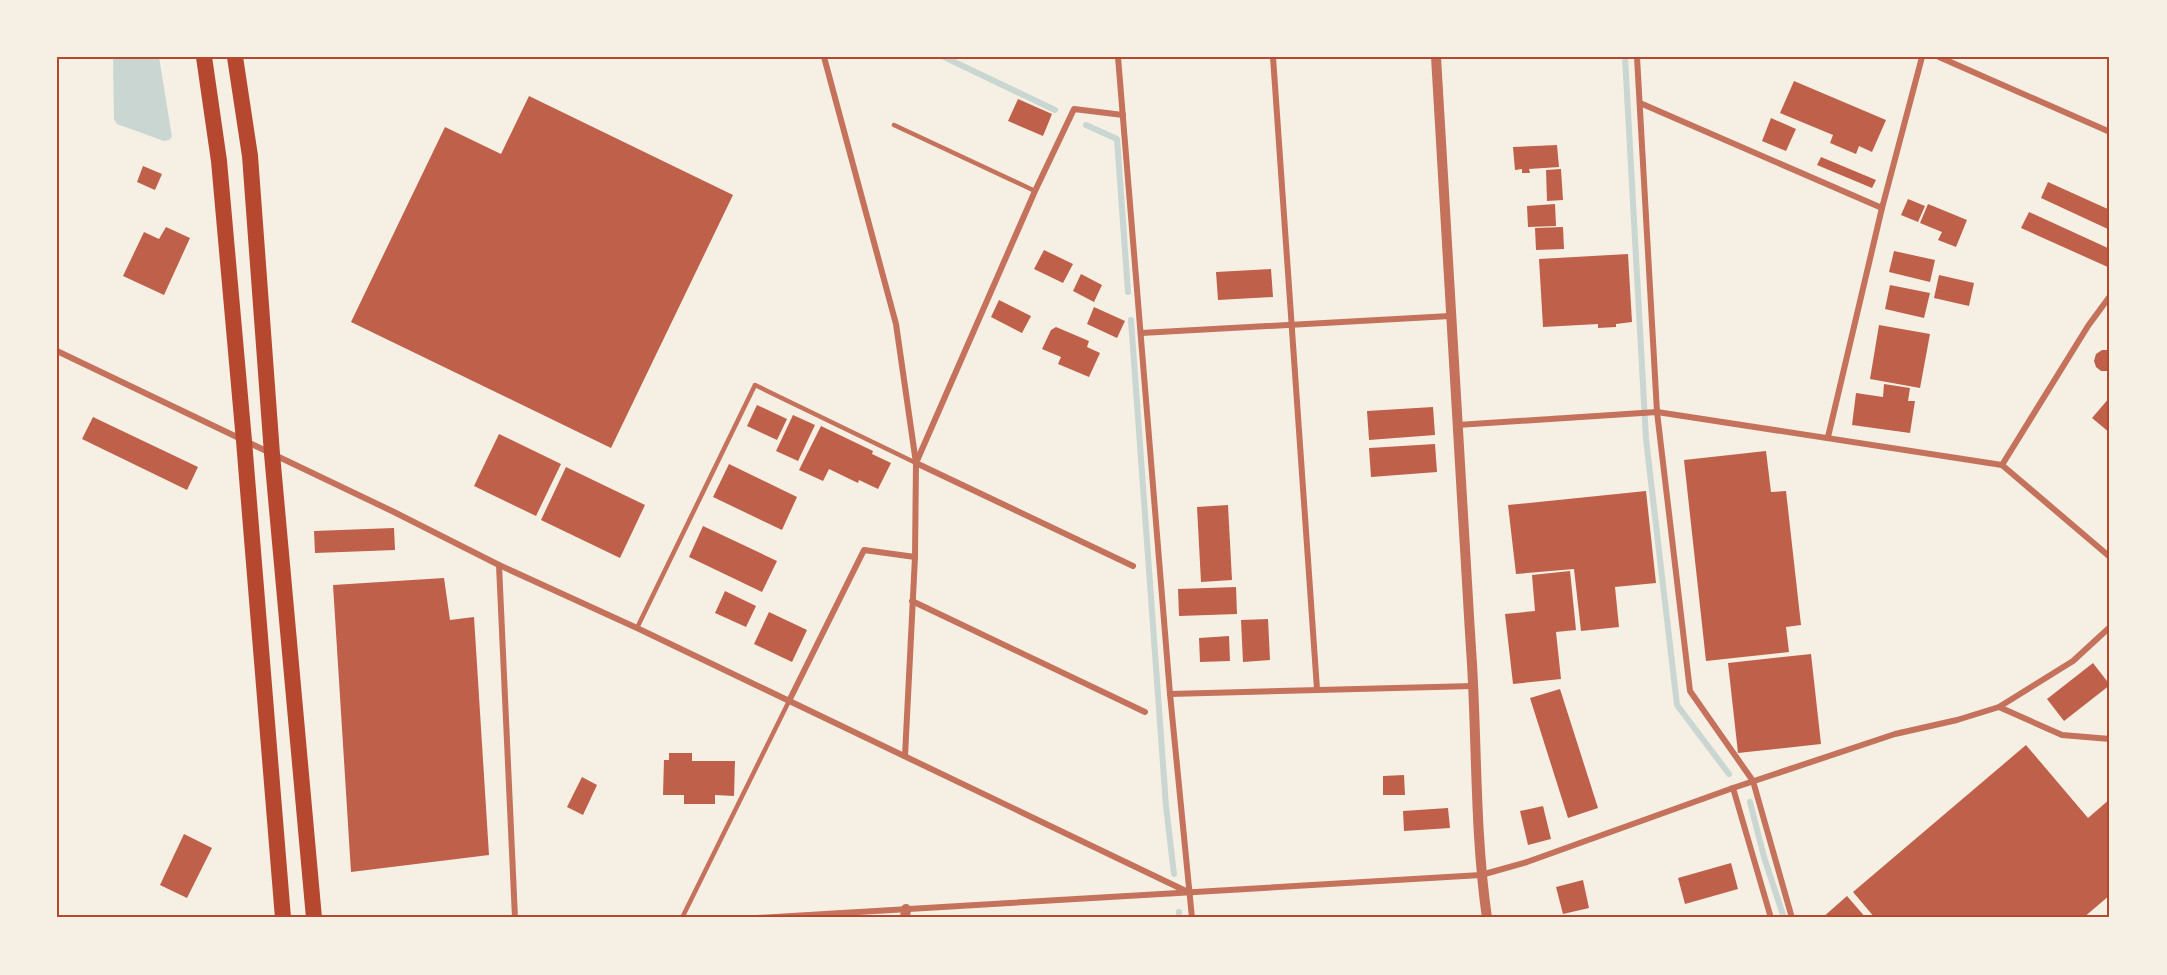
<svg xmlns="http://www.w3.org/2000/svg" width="2167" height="975" font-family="Jost,sans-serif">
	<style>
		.water { fill: #c9d6d2 }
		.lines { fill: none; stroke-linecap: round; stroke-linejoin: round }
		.stream { stroke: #c9d6d2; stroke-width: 6 }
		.building { fill: #bf614a }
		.service { stroke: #c5725c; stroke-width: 4.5 }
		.minor { stroke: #c5725c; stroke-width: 6 }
		.tertiary { stroke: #c5725c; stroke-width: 10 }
		.trunk { stroke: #b5482f; stroke-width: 16 }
		.neatline { fill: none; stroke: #b5482f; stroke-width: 2 }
	</style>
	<rect width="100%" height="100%" fill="#f6efe4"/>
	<!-- water -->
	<polygon class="water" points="113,57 159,57 172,137 169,140 164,141 117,124 114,119"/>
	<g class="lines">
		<!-- stream -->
		<g class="stream">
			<polyline points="944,57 1055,110"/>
			<polyline points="1625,57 1646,439 1677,705 1729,774"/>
			<polyline points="1086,125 1117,139 1128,292"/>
			<polyline points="1131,320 1166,806 1174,874"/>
			<polyline points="1750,802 1764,857 1784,918"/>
			<polyline points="1179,912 1179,918"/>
		</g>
	</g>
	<!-- building -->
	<g class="building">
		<polygon points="1794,81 1886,120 1872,152 1859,146 1856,154 1830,143 1833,135 1780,113"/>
		<polygon points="529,96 733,195 611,448 351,322 445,127 501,154"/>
		<polygon points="1018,99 1052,114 1043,136 1008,121"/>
		<polygon points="1771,118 1796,129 1786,151 1762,141"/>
		<polygon points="1557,145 1559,167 1529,169 1530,173 1522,173 1522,169 1515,170 1513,147"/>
		<polygon points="1821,157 1876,180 1872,188 1817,165"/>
		<polygon points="143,166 162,174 155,190 137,182"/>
		<polygon points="1561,169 1563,200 1547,201 1546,170"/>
		<polygon points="2048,182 2110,210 2110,230 2041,198"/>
		<polygon points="1908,199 1925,206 1918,222 1901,215"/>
		<polygon points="1555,204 1556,226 1528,227 1527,206"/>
		<polygon points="1928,204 1967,220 1956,247 1938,240 1942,232 1920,223"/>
		<polygon points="2029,212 2110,249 2110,268 2021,228"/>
		<polygon points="166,227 190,238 164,295 123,276 144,232 159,239"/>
		<polygon points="1563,227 1564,249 1536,250 1535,228"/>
		<polygon points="1044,250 1073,264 1063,283 1034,269"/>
		<polygon points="1894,251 1935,260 1930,282 1889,272"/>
		<polygon points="1628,254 1632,322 1616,324 1616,327 1598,328 1598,324 1543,327 1539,259"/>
		<polygon points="1271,269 1273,297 1218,300 1216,272"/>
		<polygon points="1081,274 1102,285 1094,302 1073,291"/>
		<polygon points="1939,275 1974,283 1969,306 1934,298"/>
		<polygon points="1890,285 1930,293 1924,318 1885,309"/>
		<polygon points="999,300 1031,316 1022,333 991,317"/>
		<polygon points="1094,307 1125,321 1117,338 1087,324"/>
		<polygon points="1879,325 1930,334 1920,388 1870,379"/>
		<polygon points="1056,327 1089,341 1087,347 1100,353 1089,377 1058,364 1061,357 1042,349 1051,330"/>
		<polygon points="2102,350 2110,350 2110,371 2101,371 2096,367 2094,361 2096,354"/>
		<polygon points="1884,384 1910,388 1908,401 1915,401 1910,433 1852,425 1856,393 1883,397"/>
		<polygon points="2110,397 2110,433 2092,418"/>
		<polygon points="757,405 787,419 777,440 747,426"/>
		<polygon points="1433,407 1435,435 1369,440 1367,411"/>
		<polygon points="793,415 815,425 798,461 776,451"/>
		<polygon points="93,417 198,467 187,490 82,439"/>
		<polygon points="821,426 873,451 872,454 891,463 878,489 859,480 858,483 829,469 823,481 799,470"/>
		<polygon points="499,434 561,464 536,516 474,486"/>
		<polygon points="1435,444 1437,472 1371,477 1369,448"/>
		<polygon points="1766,451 1771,492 1786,491 1801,625 1786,627 1789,652 1706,661 1684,460"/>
		<polygon points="729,464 797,497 782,530 713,497"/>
		<polygon points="566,467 645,505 620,558 541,520"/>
		<polygon points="1646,491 1656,583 1615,587 1619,627 1581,631 1574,569 1516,574 1508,505"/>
		<polygon points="1228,505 1232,580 1201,582 1197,507"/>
		<polygon points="703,526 777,561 762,592 689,557"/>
		<polygon points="394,528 395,550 315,553 314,531"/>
		<polygon points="1570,571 1576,630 1556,632 1561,679 1513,684 1505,614 1535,611 1532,575"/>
		<polygon points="444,578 450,620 474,617 489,855 351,872 333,585"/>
		<polygon points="1236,587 1237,614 1179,616 1178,589"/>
		<polygon points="725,591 756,606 746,627 715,613"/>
		<polygon points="769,612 807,630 792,662 754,644"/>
		<polygon points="1268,619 1270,660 1243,662 1241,620"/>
		<polygon points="1229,636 1230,661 1200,662 1199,638"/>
		<polygon points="1811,654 1821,744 1738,753 1728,663"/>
		<polygon points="2093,663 2110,685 2064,721 2047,699"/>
		<polygon points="1560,689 1598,808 1568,818 1530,698"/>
		<polygon points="2026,745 2088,818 2110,799 2110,895 2083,918 1875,918 1853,892"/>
		<polygon points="669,753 692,753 692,761 735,761 734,796 715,795 715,804 684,804 684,795 663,795 664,760 669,760"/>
		<polygon points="1404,775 1405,795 1383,795 1383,776"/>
		<polygon points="582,777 597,785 583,815 567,807"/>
		<polygon points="1543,806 1551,839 1528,845 1520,811"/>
		<polygon points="1448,808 1450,828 1404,831 1403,811"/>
		<polygon points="184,834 212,848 187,898 160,885"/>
		<polygon points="1731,863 1738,889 1685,904 1678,878"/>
		<polygon points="1583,880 1589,908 1563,914 1556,887"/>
		<polygon points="1847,896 1866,918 1822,918"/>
	</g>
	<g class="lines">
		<!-- service -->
		<g class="service">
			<polyline points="894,125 1035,191"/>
			<polyline points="637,628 755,385 916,463"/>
			<polyline points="682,918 789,701"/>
		</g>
		<!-- minor -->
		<g class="minor">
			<polyline points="824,57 896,324 916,463 915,557 905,756"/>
			<polyline points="1118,57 1170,694 1192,918"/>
			<polyline points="1273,57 1317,689"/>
			<polyline points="1637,57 1657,412 1690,691 1753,781 1792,918"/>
			<polyline points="1939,57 2110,132"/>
			<polyline points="1640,103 1882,208"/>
			<polyline points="1141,333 1450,316"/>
			<polyline points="57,351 394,512 499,565 637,628 1188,892"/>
			<polyline points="1457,425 1657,412 2002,465 2110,557"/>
			<polyline points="1828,437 1882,208 1922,57"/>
			<polyline points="916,463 1035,191 1074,109 1123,115"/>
			<polyline points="916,463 1133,566"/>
			<polyline points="2002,465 2088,326 2110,296"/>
			<polyline points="499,565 515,918"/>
			<polyline points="912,601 1145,712"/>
			<polyline points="1170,694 1473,686"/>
			<polyline points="789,701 864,550 915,557"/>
			<polyline points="1999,707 2062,735 2110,739"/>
			<polyline points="1733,788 1771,918"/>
			<polyline points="757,918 1481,875 1527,862 1733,788 1895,734 1957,720 1999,707 2073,661 2110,627"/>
		</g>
		<!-- tertiary -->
		<g class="tertiary">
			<path d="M 1436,57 C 1447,260 1459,462 1472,664 C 1477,749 1475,834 1487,918"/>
			<polyline points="905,918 906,909"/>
		</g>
		<!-- trunk -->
		<g class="trunk">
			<polyline points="204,57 219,161 244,441 283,918"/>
			<polyline points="235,57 250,156 272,454 314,918"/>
		</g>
	</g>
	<!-- border -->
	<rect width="2167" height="975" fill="none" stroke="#f6efe4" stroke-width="117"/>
	<rect x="58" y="58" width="2050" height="858" class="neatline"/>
</svg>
